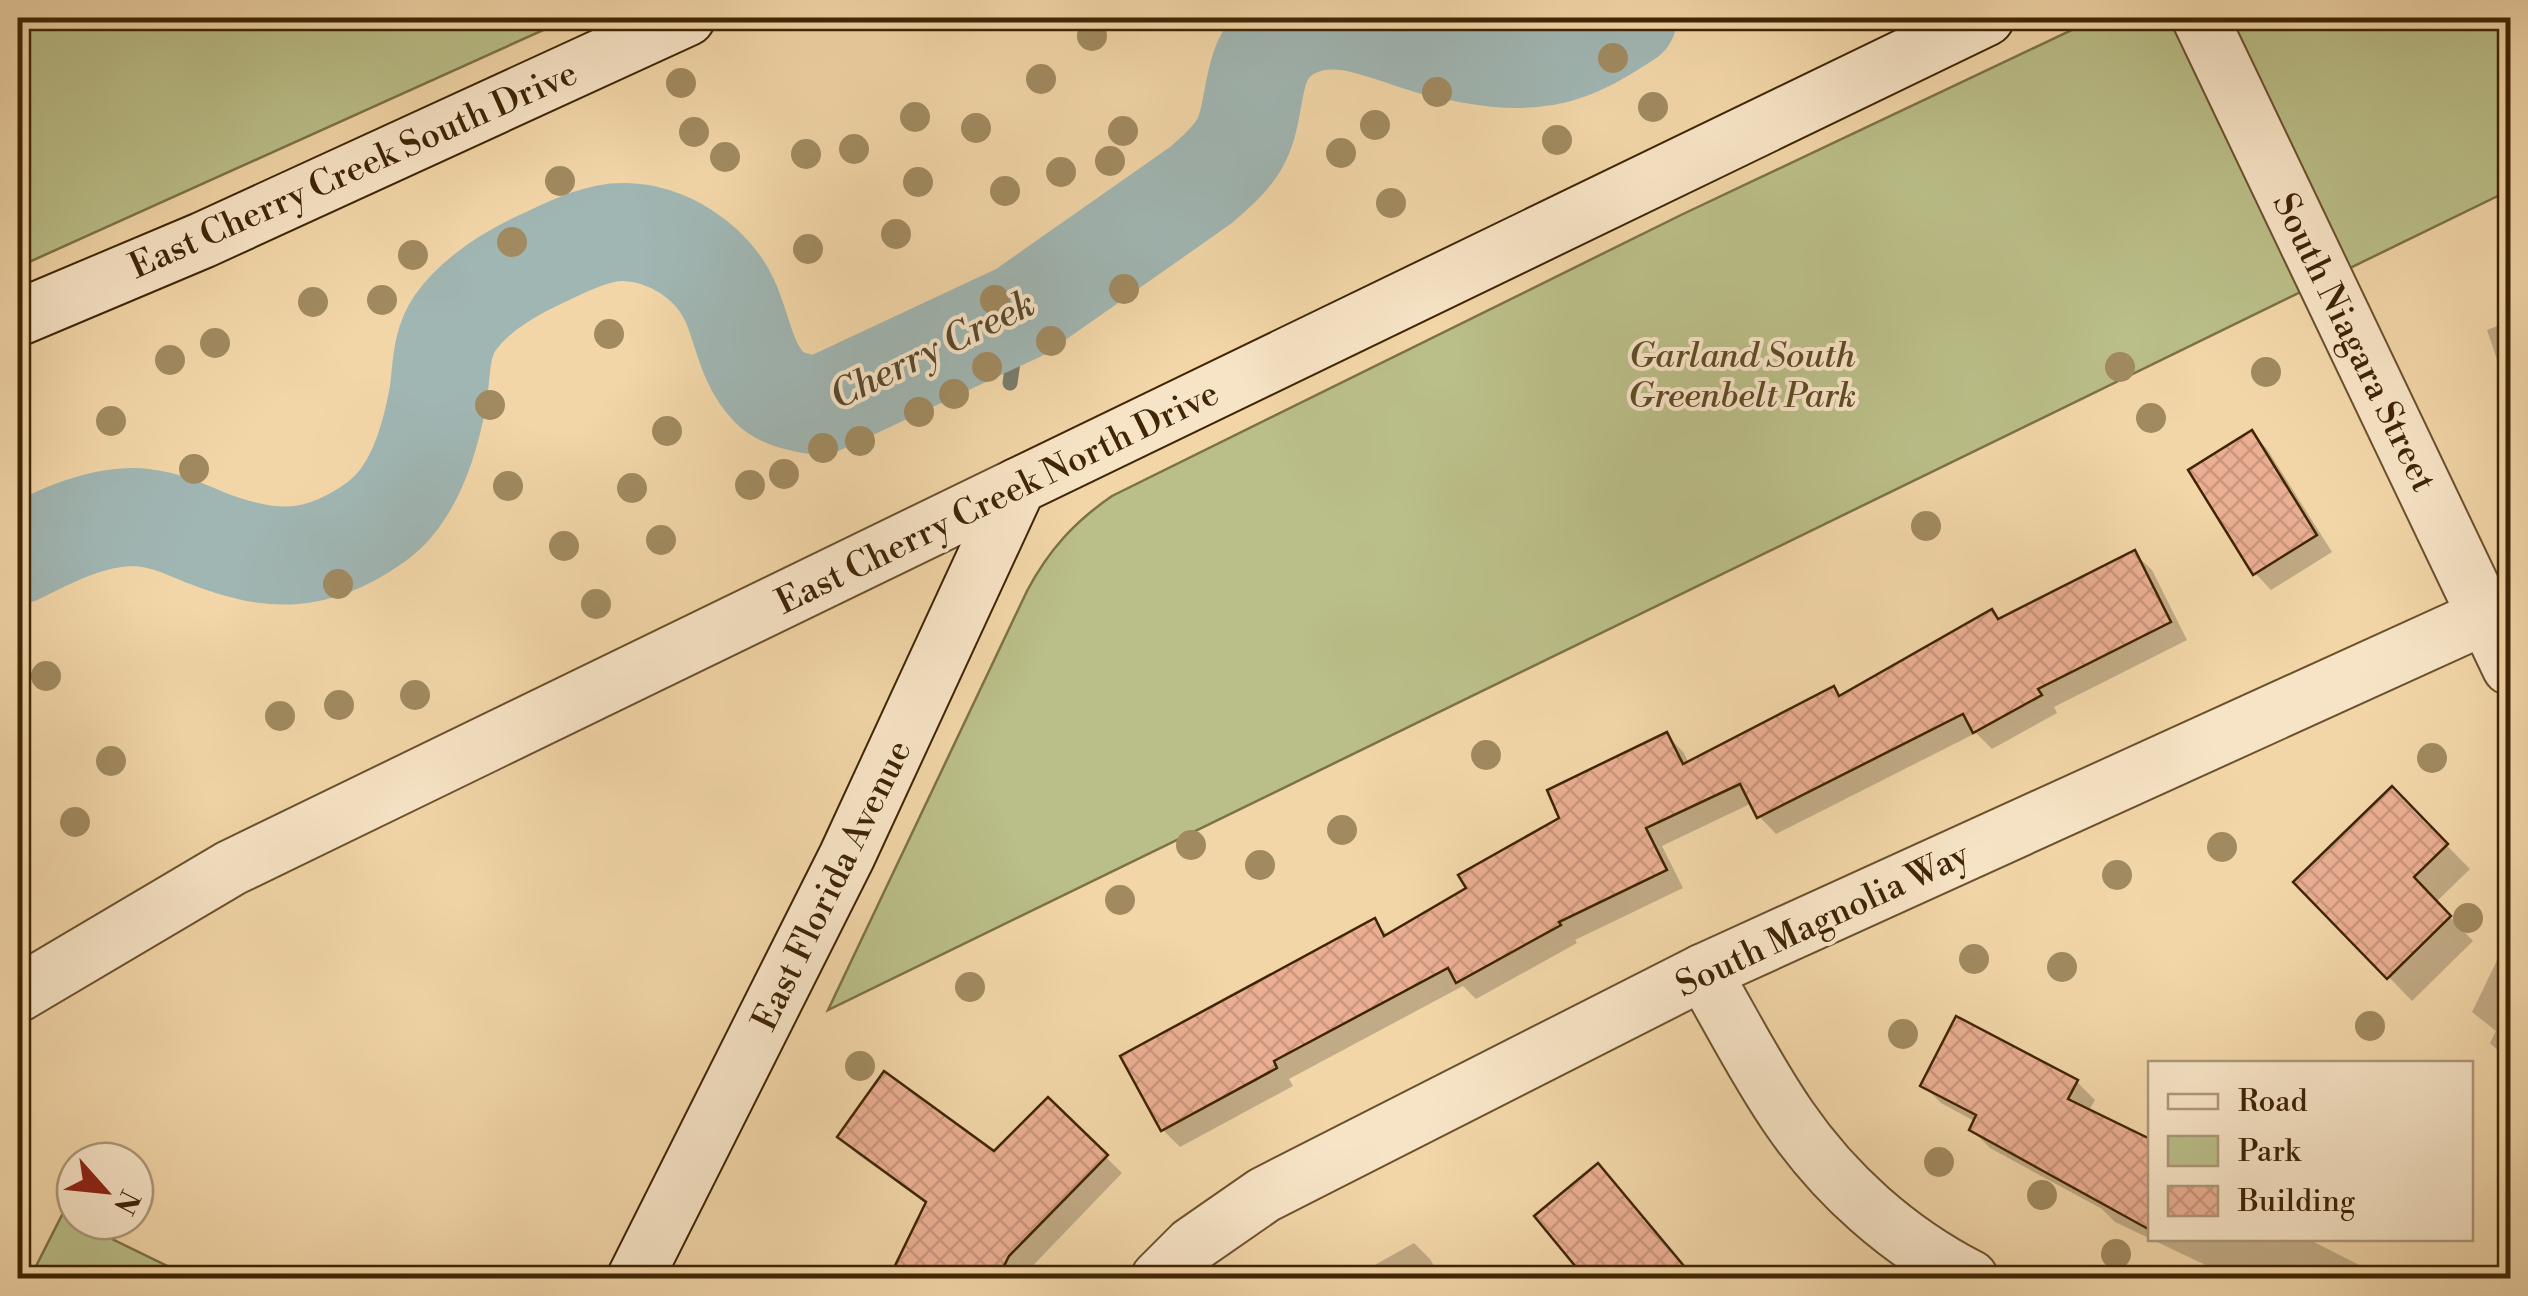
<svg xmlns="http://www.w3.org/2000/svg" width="2528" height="1296" font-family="'Libre Bodoni',serif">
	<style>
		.green { fill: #babe88; stroke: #7c7246; stroke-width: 2.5 }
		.shadow { fill: #0003 }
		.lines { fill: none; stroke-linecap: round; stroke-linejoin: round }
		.stream { stroke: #797c6d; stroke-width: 15 }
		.river { stroke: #a0b6b3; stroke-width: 98 }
		.building { fill: url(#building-cross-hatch); stroke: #3f2504; stroke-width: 2.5 }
		.street-casing { stroke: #6c512d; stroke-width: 59 }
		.secondary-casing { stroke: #3f2504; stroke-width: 59 }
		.street { stroke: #f7e4c6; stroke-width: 55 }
		.secondary { stroke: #f7e4c6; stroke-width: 55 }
		.tree { fill: #a18a60 }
		.labels { text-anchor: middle; stroke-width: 8; stroke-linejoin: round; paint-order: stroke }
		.street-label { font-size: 35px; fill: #3f2504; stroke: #f7e4c6 }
		.park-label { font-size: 35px; font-style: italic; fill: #5e4b25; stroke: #f7e4c6 }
		.water-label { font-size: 38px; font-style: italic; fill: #574930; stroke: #f7e4c6 }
	</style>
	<defs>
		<pattern id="building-cross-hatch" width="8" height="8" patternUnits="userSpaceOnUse" patternTransform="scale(2.5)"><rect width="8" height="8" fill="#ebaf93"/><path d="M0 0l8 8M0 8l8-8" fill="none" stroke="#cb967d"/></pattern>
	</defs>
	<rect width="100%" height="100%" fill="#f2d6a8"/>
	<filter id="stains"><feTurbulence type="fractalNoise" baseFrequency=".002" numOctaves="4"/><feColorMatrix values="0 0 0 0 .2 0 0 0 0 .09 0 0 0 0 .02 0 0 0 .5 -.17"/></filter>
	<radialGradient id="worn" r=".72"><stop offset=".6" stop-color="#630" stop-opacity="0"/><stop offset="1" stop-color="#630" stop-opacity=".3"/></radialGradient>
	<!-- green -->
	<g class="green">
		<polygon points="18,18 570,18 18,267"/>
		<path d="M 2097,18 L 2510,18 L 2510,190 L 828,1010 L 1027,591 C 1048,551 1074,522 1112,496 L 1683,214 Z"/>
		<polygon points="63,1213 75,1221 192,1278 30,1278"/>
	</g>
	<!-- shadow -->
	<g class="shadow">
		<polygon points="2510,321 2510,398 2487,330"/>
		<polygon points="2251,433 2267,449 2332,552 2271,590 2255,573"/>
		<polygon points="2134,553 2152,570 2187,640 2054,707 2057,713 1992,749 1976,733 1776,834 1759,816 1752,803 1662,846 1683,888 1575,940 1577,943 1476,999 1463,986 1289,1079 1293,1086 1180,1147 1163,1130 1374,921 1389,936 1469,889 1667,735 1684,753 1689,764 1834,689 1842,697 1992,612 2001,620"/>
		<polygon points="2392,790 2470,869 2436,902 2473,941 2412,1001 2297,882"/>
		<polygon points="2507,940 2510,942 2510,1062 2490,1043 2496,1031 2472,1012"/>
		<polygon points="1958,1019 2077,1082 2095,1100 2088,1112 2150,1142 2150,1238 2306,1238 2385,1278 2233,1278 2115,1222 2102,1209 1990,1148 1972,1130 1976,1122 1941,1103 1923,1085"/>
		<polygon points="1048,1100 1122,1173 1021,1278 891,1278 927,1204 856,1153 840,1137 995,1155"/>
		<polygon points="1598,1166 1617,1185 1694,1278 1589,1278 1537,1216"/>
		<polygon points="1414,1243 1430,1259 1441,1278 1368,1278 1364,1271"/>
	</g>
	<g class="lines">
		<!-- stream -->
		<polyline class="stream" points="1010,383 1020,312"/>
		<!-- river -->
		<path class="river" d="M 18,555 C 53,537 91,518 132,517 C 158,517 181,527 204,537 C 270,563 316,565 376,522 C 414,495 430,440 438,396 C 442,370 440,345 455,323 C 475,295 509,274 539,260 C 565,248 596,231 625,232 C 667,233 711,261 729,299 C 743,328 745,363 770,388 C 782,400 802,403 819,406 L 1020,312 L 1201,185 C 1216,172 1233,158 1242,139 C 1259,103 1247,55 1290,31 C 1340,4 1391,36 1439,48 C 1475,56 1516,64 1553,55 C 1581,49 1604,33 1628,18"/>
	</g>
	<!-- building -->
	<g class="building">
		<polygon points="2252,430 2317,535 2253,575 2188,470"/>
		<polygon points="2135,550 2171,622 2038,689 2042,695 1973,733 1963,714 1757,818 1740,784 1646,828 1667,870 1559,922 1561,925 1456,983 1448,968 1274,1061 1277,1068 1161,1131 1120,1056 1375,918 1384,936 1466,888 1458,875 1559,818 1547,790 1667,732 1683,764 1834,686 1839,696 1992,609 1998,619"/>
		<polygon points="2392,786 2448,844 2414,877 2451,916 2387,979 2293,882"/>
		<polygon points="1956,1016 2078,1080 2068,1099 2150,1139 2150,1230 1969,1130 1976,1115 1920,1086"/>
		<polygon points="884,1071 994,1151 1048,1097 1108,1155 1009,1256 998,1278 889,1278 926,1202 837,1137"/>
		<polygon points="1598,1163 1694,1278 1585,1278 1534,1216"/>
	</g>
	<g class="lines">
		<defs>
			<g id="street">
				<polyline points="2200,18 2510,667"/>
				<path d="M 1703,972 C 1731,1020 1757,1072 1789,1118 C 1835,1185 1898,1241 1970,1278"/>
				<polyline points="18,994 231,868 1018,486"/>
				<polyline points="1159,1278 1192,1245 1264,1195 1703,972 2510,605"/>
			</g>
			<g id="secondary">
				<polyline points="18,318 203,240 687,18"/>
				<polyline points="635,1278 847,856 1018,486 1986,18"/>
			</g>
		</defs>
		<!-- street casing -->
		<use href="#street" class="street-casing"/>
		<!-- secondary casing -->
		<use href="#secondary" class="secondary-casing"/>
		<!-- street -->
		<use href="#street" class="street"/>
		<!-- secondary -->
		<use href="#secondary" class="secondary"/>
	</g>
	<!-- trees -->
	<g class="tree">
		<circle cx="1092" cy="36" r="15"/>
		<circle cx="1613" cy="58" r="15"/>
		<circle cx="1041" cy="79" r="15"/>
		<circle cx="681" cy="83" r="15"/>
		<circle cx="1437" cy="92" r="15"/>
		<circle cx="1653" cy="107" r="15"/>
		<circle cx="915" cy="117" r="15"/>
		<circle cx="1375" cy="125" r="15"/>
		<circle cx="976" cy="128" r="15"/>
		<circle cx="1123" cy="131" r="15"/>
		<circle cx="694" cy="132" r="15"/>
		<circle cx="1557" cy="140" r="15"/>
		<circle cx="854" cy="149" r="15"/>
		<circle cx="1341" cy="153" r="15"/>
		<circle cx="806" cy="154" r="15"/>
		<circle cx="725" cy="157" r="15"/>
		<circle cx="1110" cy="161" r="15"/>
		<circle cx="1061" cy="172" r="15"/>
		<circle cx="560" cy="181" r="15"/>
		<circle cx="918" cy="182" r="15"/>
		<circle cx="1005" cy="191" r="15"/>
		<circle cx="1391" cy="203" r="15"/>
		<circle cx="896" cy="234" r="15"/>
		<circle cx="512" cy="242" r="15"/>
		<circle cx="808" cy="249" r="15"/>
		<circle cx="413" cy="255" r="15"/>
		<circle cx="1124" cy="289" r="15"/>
		<circle cx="382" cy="300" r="15"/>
		<circle cx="995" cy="300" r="15"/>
		<circle cx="313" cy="302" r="15"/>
		<circle cx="609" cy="334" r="15"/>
		<circle cx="1051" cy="341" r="15"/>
		<circle cx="215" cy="343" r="15"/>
		<circle cx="170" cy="360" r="15"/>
		<circle cx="987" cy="367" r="15"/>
		<circle cx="2120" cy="367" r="15"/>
		<circle cx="2266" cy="372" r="15"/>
		<circle cx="954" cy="394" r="15"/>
		<circle cx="490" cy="405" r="15"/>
		<circle cx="919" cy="412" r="15"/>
		<circle cx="2151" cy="418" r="15"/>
		<circle cx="111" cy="421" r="15"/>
		<circle cx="667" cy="431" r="15"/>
		<circle cx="860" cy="441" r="15"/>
		<circle cx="823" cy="448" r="15"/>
		<circle cx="194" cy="469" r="15"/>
		<circle cx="784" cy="474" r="15"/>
		<circle cx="750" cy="485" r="15"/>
		<circle cx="508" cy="486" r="15"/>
		<circle cx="632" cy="488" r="15"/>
		<circle cx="1926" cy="526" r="15"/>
		<circle cx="661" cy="540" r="15"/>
		<circle cx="564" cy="546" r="15"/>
		<circle cx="338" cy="584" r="15"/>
		<circle cx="596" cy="604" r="15"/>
		<circle cx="46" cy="676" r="15"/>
		<circle cx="415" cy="695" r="15"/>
		<circle cx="339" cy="705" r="15"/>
		<circle cx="280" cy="716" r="15"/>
		<circle cx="1486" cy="755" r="15"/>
		<circle cx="2432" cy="758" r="15"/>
		<circle cx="111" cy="761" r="15"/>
		<circle cx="75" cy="822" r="15"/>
		<circle cx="1342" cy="830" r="15"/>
		<circle cx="1191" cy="845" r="15"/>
		<circle cx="2222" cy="847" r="15"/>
		<circle cx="1260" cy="865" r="15"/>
		<circle cx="2117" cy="875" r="15"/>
		<circle cx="1120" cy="900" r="15"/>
		<circle cx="2468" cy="918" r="15"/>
		<circle cx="1974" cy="959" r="15"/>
		<circle cx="2062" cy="967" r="15"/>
		<circle cx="970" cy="987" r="15"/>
		<circle cx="2370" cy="1026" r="15"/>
		<circle cx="1903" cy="1034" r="15"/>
		<circle cx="860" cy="1066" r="15"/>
		<circle cx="1939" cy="1162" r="15"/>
		<circle cx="2042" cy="1195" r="15"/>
		<circle cx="2116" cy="1254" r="15"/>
	</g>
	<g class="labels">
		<!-- street labels -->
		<g class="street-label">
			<text transform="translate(353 169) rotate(-24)" y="12">East Cherry Creek South Drive</text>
			<text transform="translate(2355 342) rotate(64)" y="12">South Niagara Street</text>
			<text transform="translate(997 497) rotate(-26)" y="12">East Cherry Creek North Drive</text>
			<text transform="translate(831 885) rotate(-64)" y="12">East Florida Avenue</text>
			<text transform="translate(1822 919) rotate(-25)" y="12">South Magnolia Way</text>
		</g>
		<!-- park labels -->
		<g class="park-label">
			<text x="1742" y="367">Garland South<tspan x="1742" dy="40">Greenbelt Park</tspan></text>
		</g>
		<!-- water labels -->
		<g class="water-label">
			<text transform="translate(932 349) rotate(-26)" y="13">Cherry Creek</text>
		</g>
	</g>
	<!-- margin -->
	<rect width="2528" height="1296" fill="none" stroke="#f2d6a8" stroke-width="60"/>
	<rect x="20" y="20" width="2488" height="1256" fill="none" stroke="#3f2504" stroke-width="5"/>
	<rect x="30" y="30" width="2468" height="1236" fill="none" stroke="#3f2504" stroke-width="2.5"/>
	<!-- legend -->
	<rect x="2148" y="1061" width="325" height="180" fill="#f7e4c6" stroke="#ad9878" stroke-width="2.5"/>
	<rect x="2168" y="1094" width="50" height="15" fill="#f7e4c6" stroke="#ad9878" stroke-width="2.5"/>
	<text x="2238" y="1111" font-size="30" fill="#3f2504">Road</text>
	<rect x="2168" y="1136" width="50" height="30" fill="#babe88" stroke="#ad9878" stroke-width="2.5"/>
	<text x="2238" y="1161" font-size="30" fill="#3f2504">Park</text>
	<rect x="2168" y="1186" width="50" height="30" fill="url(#building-cross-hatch)" stroke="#ad9878" stroke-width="2.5"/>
	<text x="2238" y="1211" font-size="30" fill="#3f2504">Building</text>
	<!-- north arrow -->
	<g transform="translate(105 1191) rotate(117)"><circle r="48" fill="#f7e4c6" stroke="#ad9878" stroke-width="2.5"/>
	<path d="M0-8L18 38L0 25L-18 38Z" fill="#8f2418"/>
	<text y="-15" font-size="28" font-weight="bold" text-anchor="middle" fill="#3f2504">N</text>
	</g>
	<rect width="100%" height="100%" filter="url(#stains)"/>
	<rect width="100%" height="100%" fill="url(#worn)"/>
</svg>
